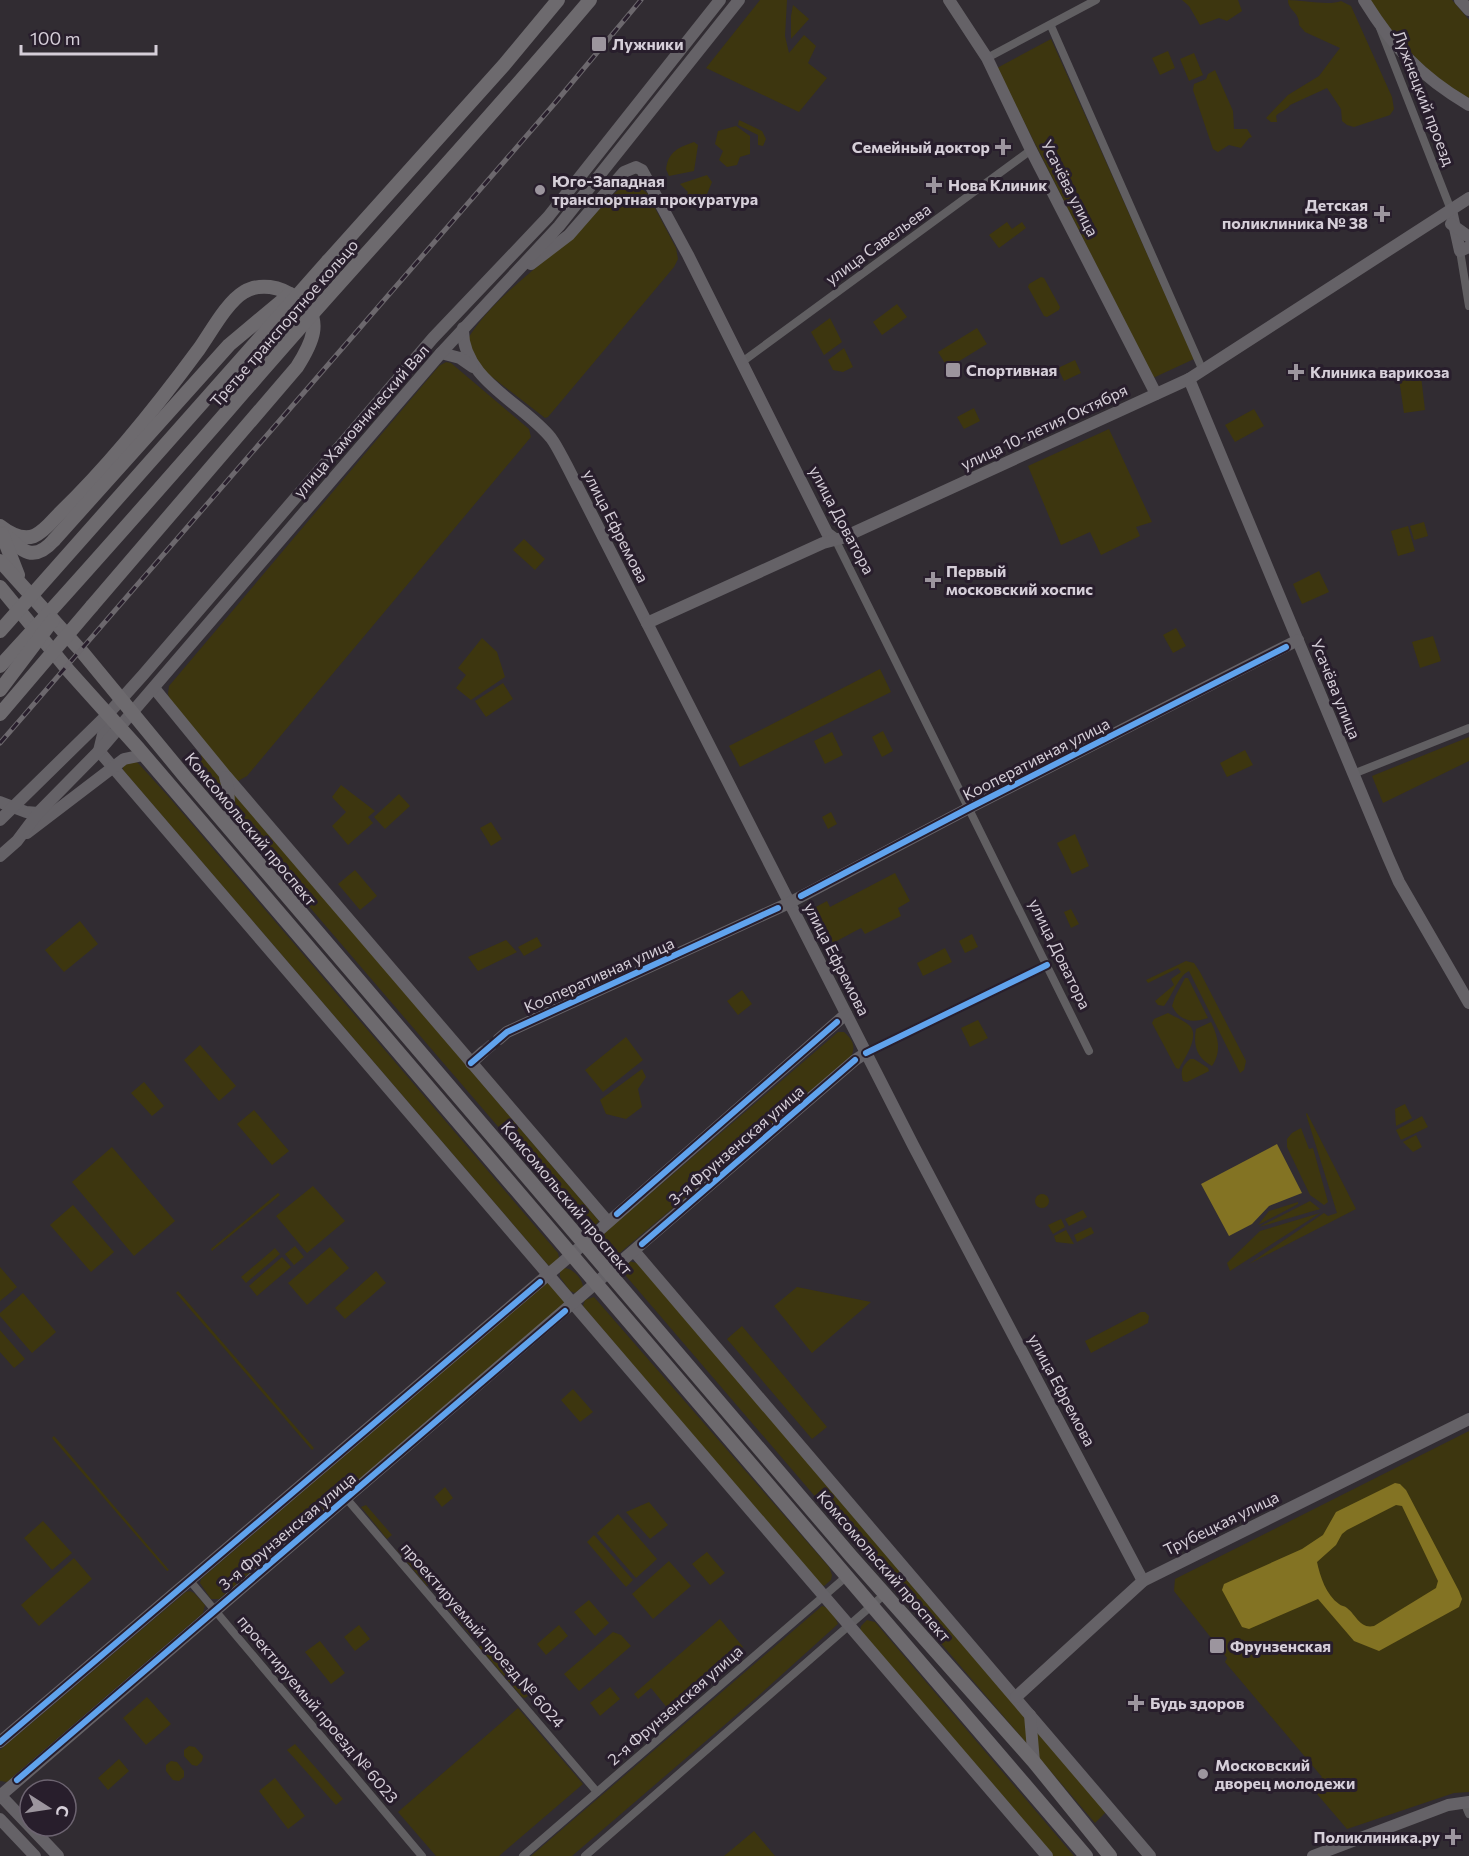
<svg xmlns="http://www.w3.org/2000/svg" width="1469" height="1856" font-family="Commissioner,sans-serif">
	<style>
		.green { fill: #3d360f }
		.water { fill: #837323; fill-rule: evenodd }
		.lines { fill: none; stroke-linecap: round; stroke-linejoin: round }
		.secondary-tunnel { stroke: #4a444b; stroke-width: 12; stroke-dasharray: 12 6; stroke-linecap: butt }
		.street { stroke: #615f62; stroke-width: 8 }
		.secondary { stroke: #656267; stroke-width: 12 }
		.primary { stroke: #6d6a6e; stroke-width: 14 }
		.rail-casing { stroke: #6c686d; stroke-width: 5 }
		.rail { stroke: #281e2c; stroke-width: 3; stroke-dasharray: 9; stroke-linecap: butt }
		.primary-bridge { stroke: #6d6a6e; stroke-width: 14 }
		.cycleway-casing { stroke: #281e2c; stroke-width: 10 }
		.cycleway { stroke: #60a3ed; stroke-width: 6 }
		.poi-dot { fill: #9c959e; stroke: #281e2c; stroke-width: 2 }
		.labels { text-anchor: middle; stroke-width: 6; stroke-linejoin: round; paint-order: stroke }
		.poi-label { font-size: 16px; font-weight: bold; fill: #d5ced8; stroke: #281e2c; text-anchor: start }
		.street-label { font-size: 16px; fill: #d5ced8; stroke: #281e2c }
	</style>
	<rect width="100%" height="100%" fill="#312c32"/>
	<!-- green -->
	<g class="green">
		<polygon points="760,0 787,0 785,36 789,53 804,35 816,46 808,63 827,78 799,112 706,68"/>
		<polygon points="1182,0 1238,0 1242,11 1227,21 1219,18 1200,25 1189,6"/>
		<path d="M 1288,0 C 1302,0 1329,6 1341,1 L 1351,6 L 1392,97 L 1394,109 L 1390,115 L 1354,127 L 1347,125 L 1342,121 L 1341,109 L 1327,88 L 1290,105 C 1286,111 1280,111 1276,116 L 1277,122 L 1271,122 L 1266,118 L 1288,95 L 1319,76 L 1340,48 L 1305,32 L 1299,25 C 1300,12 1288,11 1288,0 Z"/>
		<path d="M 1370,0 L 1452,0 L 1469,20 L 1469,98 C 1424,73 1399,42 1370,0 Z"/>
		<polygon points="793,5 809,19 791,39 791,16"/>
		<polygon points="1051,39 1194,359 1153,378 997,68"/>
		<polygon points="1168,51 1175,68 1160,75 1152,58"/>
		<polygon points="1194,53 1203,75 1189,81 1180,59"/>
		<polygon points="1215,70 1233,111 1234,129 1247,129 1252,137 1249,138 1241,148 1229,145 1218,152 1213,149 1193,90 1194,84 1206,79 1208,74"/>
		<polygon points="739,120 762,131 766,139 763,146 758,145 758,135 738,125"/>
		<polygon points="736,126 750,136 750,154 740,157 737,165 727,167 719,160 723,151 715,144 718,131"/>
		<path d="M 694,142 L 698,145 L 694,171 L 669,176 L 666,169 C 668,152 679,147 694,142 Z"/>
		<polygon points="707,175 712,182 702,206 691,208 685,200 688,192 680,184"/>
		<path d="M 628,184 L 639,187 L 647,193 L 676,248 L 678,259 L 674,267 L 548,417 L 545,418 L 483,370 L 467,340 C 496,293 546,263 585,225 C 599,211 610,193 628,184 Z"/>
		<polygon points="1007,222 1012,229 1022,222 1026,228 999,248 989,235"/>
		<polygon points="1041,277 1044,278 1060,307 1059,310 1047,317 1044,316 1028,287 1029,284"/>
		<polygon points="897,304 907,317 882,335 873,322"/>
		<polygon points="830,318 842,342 824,355 811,332"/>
		<polygon points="977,328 987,344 948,368 938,352"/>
		<polygon points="844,348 853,367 843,372 833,370 828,360"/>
		<polygon points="1075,360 1081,373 1064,381 1058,368"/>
		<polygon points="446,362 451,363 529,429 531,437 247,776 238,781 234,780 172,705 168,694 169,686 439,366"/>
		<polygon points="1421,376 1425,410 1404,413 1399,379"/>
		<polygon points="974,408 980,421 964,429 957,417"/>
		<polygon points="1254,409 1264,426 1235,442 1225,425"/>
		<polygon points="1109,429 1152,522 1136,527 1140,536 1101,555 1090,532 1061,545 1028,466"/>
		<polygon points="1424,522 1428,536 1414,540 1410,526"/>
		<polygon points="1408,526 1415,551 1398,556 1391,531"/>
		<polygon points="524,539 545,559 535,570 513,550"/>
		<polygon points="1319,571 1329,592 1302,604 1293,584"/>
		<polygon points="1176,628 1186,646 1173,653 1163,635"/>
		<polygon points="1433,636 1441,661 1420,668 1412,642"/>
		<polygon points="482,638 497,652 505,677 471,700 456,688 466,675 458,668"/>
		<polygon points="880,669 891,692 740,767 729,746"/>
		<polygon points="503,683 513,699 486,717 475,701"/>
		<polygon points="883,731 893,751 882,757 872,737"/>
		<polygon points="832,732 843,755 825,764 814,741"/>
		<polygon points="1469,737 1469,761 1383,803 1372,776"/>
		<polygon points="1245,750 1253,765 1227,777 1220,763"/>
		<polygon points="201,753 222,781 223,791 219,791 200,769"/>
		<polygon points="133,760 138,763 168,796 558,1253 559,1258 551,1266 548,1265 123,770 123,766"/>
		<polygon points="341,785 375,811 368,817 373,823 348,845 332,826 346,812 332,797"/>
		<polygon points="232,790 599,1221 592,1229 585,1228 234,819"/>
		<polygon points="399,794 410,806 385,829 374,817"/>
		<polygon points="831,812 837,824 828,829 822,817"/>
		<polygon points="491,822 502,839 491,846 480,828"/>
		<polygon points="1075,834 1089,866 1072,874 1057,843"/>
		<polygon points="355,870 377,896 360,910 338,884"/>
		<polygon points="895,873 910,901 898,908 901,916 865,934 861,928 833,943 814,908 827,901 830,907"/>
		<polygon points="1071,909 1079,924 1071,928 1064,912"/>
		<polygon points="80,921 98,944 64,972 45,950"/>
		<polygon points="972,934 978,947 965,953 959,941"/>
		<polygon points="537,937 542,946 524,956 518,947"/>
		<polygon points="506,940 517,952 478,971 468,957"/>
		<polygon points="945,948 952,962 923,976 917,963"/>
		<path d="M 1186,961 L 1194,963 L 1200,972 L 1246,1061 L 1244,1070 L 1240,1073 L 1189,971 C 1179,975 1172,996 1164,1006 L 1158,1005 L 1155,1001 L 1174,985 L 1171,979 L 1181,972 L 1178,968 L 1148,983 L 1146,980 Z"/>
		<path d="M 1185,978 L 1188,978 L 1208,1018 C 1193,1023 1180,1022 1172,1006 L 1175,997 Z"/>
		<polygon points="742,990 752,1004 738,1015 727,1001"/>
		<path d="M 1168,1013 C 1175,1017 1185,1021 1190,1026 C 1200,1037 1184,1059 1179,1069 L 1176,1068 L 1152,1023 L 1154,1019 Z"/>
		<polygon points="978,1020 988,1038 970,1047 961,1028"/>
		<path d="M 1211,1022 C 1218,1037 1222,1051 1212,1066 C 1197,1058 1193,1046 1196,1029 Z"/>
		<path d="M 838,1032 L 844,1032 C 853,1040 856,1046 851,1057 L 615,1257 C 607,1256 597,1246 600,1237 Z"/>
		<polygon points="626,1037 643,1060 603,1092 585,1070"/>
		<polygon points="200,1045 236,1086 219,1101 184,1060"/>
		<path d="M 1190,1059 L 1194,1059 L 1208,1068 L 1209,1071 L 1187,1082 L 1183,1081 C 1180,1071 1182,1066 1190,1059 Z"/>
		<polygon points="642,1069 646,1077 638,1089 642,1107 626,1119 606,1114 600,1100"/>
		<polygon points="144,1082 164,1106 152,1116 131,1093"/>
		<polygon points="1405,1104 1412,1118 1396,1126 1395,1109"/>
		<polygon points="254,1110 289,1151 272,1165 237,1124"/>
		<polygon points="1307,1113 1356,1209 1249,1264 1324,1213 1328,1216 1337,1213 1306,1114"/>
		<polygon points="1422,1116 1428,1127 1401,1140 1396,1130"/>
		<polygon points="1301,1128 1309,1149 1313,1148 1328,1202 1324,1205 1310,1195 1287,1147 1287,1139 1292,1133"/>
		<polygon points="1416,1135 1422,1147 1413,1152 1403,1142"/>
		<polygon points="112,1147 175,1221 134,1256 72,1182"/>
		<polygon points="313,1186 345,1221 307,1253 276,1216"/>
		<polygon points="278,1193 280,1195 212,1251 211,1249"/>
		<circle cx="1042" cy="1201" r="7"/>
		<polygon points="1310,1201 1320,1209 1259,1227"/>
		<polygon points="1298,1202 1298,1204 1258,1225 1269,1211"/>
		<polygon points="73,1205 114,1252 91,1272 50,1225"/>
		<polygon points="1083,1210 1087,1217 1069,1226 1065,1219"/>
		<polygon points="1320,1213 1230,1271 1227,1263 1260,1231"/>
		<polygon points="1061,1219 1065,1227 1053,1234 1048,1225"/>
		<polygon points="1091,1227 1094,1233 1077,1242 1074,1235"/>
		<polygon points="1066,1230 1074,1244 1056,1242 1054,1236"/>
		<polygon points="295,1246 304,1257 294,1265 285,1254"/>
		<polygon points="330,1247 349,1268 307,1305 288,1283"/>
		<polygon points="275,1248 280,1254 246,1283 241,1277"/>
		<polygon points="282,1257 291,1267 257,1296 249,1286"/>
		<polygon points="628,1261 637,1263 1107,1811 1095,1823 626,1276 624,1267"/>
		<polygon points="0,1267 17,1287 0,1301"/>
		<path d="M 563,1268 C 573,1268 582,1278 583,1287 L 575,1293 L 570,1291 L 560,1277 L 560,1271 Z"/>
		<polygon points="376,1271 386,1283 345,1319 335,1308"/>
		<polygon points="548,1283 563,1297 564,1303 561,1307 219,1599 211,1599 200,1583 201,1579 543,1285"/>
		<polygon points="797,1287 871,1302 812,1353 774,1306"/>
		<polygon points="178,1291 314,1448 312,1450 176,1293"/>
		<polygon points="23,1293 56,1332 32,1353 0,1316 0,1313"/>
		<polygon points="594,1297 829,1567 832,1575 831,1580 824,1586 819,1584 583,1306 585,1300"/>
		<polygon points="1141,1312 1145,1312 1149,1316 1148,1323 1091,1353 1085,1341"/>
		<polygon points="742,1326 827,1427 812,1439 727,1339"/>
		<polygon points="0,1330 25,1359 14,1368 0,1352"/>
		<polygon points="573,1389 593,1412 580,1422 561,1400"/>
		<polygon points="1469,1431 1469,1792 1454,1793 1347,1829 1311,1787 1322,1777 1225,1662 1227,1658 1174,1591 1175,1579"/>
		<polygon points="54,1436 169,1570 167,1571 52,1438"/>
		<polygon points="445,1487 453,1498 442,1507 434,1497"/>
		<polygon points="649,1502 668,1525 650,1539 626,1512"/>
		<polygon points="366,1505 392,1535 387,1539 361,1507"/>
		<polygon points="618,1514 657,1559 636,1578 597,1533"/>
		<polygon points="43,1521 72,1553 52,1570 24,1538"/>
		<polygon points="594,1535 633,1580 626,1587 587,1542"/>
		<polygon points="402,1546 432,1582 427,1586 397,1550"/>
		<polygon points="707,1552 725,1573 710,1585 692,1564"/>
		<polygon points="74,1558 92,1579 39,1626 21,1605"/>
		<polygon points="669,1561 691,1586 653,1619 632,1594"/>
		<polygon points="439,1590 477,1636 471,1636 437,1595"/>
		<polygon points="190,1591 194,1593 205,1605 203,1613 7,1782 0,1781 0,1750 186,1592"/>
		<polygon points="589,1600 609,1623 595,1636 574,1612"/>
		<polygon points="822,1606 831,1609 838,1624 756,1698 572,1856 531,1856"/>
		<polygon points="720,1619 743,1647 669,1710 651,1688 638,1699 634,1694"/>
		<polygon points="867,1620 875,1622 1074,1856 1052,1856 860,1631 861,1626"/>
		<polygon points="359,1625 370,1639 355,1651 344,1637"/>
		<polygon points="559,1625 568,1636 546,1655 537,1644"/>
		<polygon points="613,1632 621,1635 631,1646 579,1691 564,1674"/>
		<polygon points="320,1641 345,1673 331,1684 305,1652"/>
		<polygon points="483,1643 528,1696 525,1698 522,1697 479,1647"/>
		<polygon points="610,1687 620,1699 600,1716 590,1703"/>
		<polygon points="147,1697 171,1724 146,1745 123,1718"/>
		<polygon points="518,1708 583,1784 499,1856 436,1856 398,1812"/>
		<polygon points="295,1744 343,1799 336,1805 287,1750"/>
		<polygon points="189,1746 195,1747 203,1756 202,1761 197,1766 192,1765 184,1756 184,1750"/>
		<polygon points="119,1759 129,1771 108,1790 98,1778"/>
		<polygon points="171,1761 177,1762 184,1771 184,1777 179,1781 173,1780 166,1771 166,1765"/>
		<polygon points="275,1778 305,1816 288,1829 259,1791"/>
		<polygon points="754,1831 775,1856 724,1856"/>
	</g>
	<!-- water -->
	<g class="water">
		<polygon points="1277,1144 1302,1193 1269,1206 1252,1224 1229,1236 1201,1184"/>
		<path d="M 1395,1483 L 1400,1484 L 1406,1490 L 1459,1591 L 1462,1599 L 1459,1607 L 1379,1651 L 1354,1641 L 1318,1599 L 1249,1629 L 1242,1627 L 1222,1590 L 1224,1584 L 1302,1549 L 1323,1535 L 1336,1512 ZM 1396,1505 L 1402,1506 L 1438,1581 L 1436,1588 L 1374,1626 C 1360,1629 1357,1616 1347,1608 C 1345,1606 1341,1606 1339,1604 C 1326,1595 1320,1576 1317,1562 L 1336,1545 L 1342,1534 L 1347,1530 Z"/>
	</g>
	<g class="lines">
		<!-- secondary-tunnel -->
		<polyline class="secondary-tunnel" points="483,1052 499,1039"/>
		<!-- street -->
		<g class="street">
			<polyline points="1051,26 1203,371"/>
			<polyline points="1380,28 1451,210"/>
			<polyline points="987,58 1096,0"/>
			<polyline points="1460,251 1469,306"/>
			<polyline points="742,362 1031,150"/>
			<polyline points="835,539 1089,1051"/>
			<polyline points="1353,774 1469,728"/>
			<polyline points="866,1053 1047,965"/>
			<polyline points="346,1498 597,1792"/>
			<polyline points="191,1582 422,1856"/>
			<polyline points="1464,1802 1469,1814"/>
			<polyline points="523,1856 847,1576"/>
			<polyline points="585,1856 885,1594"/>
		</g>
		<!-- secondary -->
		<g class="secondary">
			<polyline points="949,0 987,58 1031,150 1156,394"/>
			<path d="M 1364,0 C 1393,47 1421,77 1469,105"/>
			<polyline points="1460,0 1469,10"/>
			<polyline points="1451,210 1460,251 1469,247"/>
			<polyline points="1451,224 1469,237"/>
			<polyline points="531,264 569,235 624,172 636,167 642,170 688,255 827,533 835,539"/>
			<path d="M 463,328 C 461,379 523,403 551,438 C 557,446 562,457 567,466 L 913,1145 L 1143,1581"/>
			<polyline points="441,353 460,358 473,367"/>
			<polyline points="1189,379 1388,857 1399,882 1469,1003"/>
			<polyline points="647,623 823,543 842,538 1189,379 1469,198"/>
			<polyline points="154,688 226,776 608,1222"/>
			<polyline points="108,714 99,751 1047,1856"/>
			<polyline points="225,777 228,788 230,817 236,836"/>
			<polyline points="0,802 26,812 38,813"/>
			<polyline points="0,820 108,714 143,675 433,338 548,217 720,0"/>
			<polyline points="27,833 124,759 143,755"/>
			<polyline points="0,856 17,841 38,813 99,751 441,353 559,226 739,0"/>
			<polyline points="499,1039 507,1032 789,903 969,808 1298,640"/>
			<polyline points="471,1063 483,1052"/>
			<polyline points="634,1251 1150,1856"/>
			<polyline points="1016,1697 1143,1581 1469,1419"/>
			<polyline points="1030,1715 1034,1762"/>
			<polyline points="0,1742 571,1255 846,1014"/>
			<polyline points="0,1795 58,1856"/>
			<polyline points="0,1796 855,1060 866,1053"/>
			<polyline points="0,1819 35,1856"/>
			<polyline points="1313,1856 1448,1805 1469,1802"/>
		</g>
		<!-- primary -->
		<g class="primary">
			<polyline points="328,261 504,65 558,0"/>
			<path d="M 0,526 C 9,533 22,540 34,536 C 44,532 53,520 61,512 C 112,463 157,406 199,349 C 211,332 227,302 244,292 C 252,287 261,286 270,287 C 280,288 291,294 299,300 C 325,319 311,345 297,367 L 92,606"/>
			<path d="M 4,533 C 21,550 33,564 54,540"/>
			<polyline points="2,534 18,575"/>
			<polyline points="0,561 83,653 186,778 851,1556 1034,1762 1110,1856"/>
			<polyline points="0,587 68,670 139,749 1086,1856"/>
		</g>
		<defs>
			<polyline id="rail" points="0,743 555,103 641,0"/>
		</defs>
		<!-- rail casing -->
		<use href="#rail" class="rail-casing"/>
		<!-- rail -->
		<use href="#rail" class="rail"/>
		<!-- primary-bridge -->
		<g class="primary-bridge">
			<polyline points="54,540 229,345 290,294"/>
			<polyline points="0,631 328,261"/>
			<path d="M 0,666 C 105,553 205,436 307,320 C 402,213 498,109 590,0"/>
			<polyline points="0,690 53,620"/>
			<polyline points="0,714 92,606"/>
		</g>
		<defs>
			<g id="cycleway">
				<polyline points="801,896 969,808 1286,647"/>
				<polyline points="866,1053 1047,965"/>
				<polyline points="471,1063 507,1032 778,908"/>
				<polyline points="617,1214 837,1022"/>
				<polyline points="642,1244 855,1060"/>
				<polyline points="0,1742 540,1282"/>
				<polyline points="17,1780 565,1311"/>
			</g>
		</defs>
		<!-- cycleway casing -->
		<use href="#cycleway" class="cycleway-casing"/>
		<!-- cycleway -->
		<use href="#cycleway" class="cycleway"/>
	</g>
	<!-- markers -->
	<g class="poi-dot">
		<rect x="591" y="36" width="16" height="16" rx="3"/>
		<path d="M1000 138h6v6h6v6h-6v6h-6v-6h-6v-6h6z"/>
		<path d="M931 176h6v6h6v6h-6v6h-6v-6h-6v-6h6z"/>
		<circle cx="540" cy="190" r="6"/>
		<path d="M1379 205h6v6h6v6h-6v6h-6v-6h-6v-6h6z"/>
		<rect x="945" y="362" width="16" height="16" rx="3"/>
		<path d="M1293 363h6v6h6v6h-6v6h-6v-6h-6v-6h6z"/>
		<path d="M930 571h6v6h6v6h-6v6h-6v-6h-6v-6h6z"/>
		<rect x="1209" y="1638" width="16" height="16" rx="3"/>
		<path d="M1133 1694h6v6h6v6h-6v6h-6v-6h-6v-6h6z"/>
		<circle cx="1203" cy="1774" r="6"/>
		<path d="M1450 1828h6v6h6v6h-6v6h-6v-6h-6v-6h6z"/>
	</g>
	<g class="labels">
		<!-- poi labels -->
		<g class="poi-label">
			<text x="612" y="50">Лужники</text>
			<text x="990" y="153" text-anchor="end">Семейный доктор</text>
			<text x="552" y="187">Юго-Западная<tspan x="552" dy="18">транспортная прокуратура</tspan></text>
			<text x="948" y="191">Нова Клиник</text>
			<text x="1368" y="211" text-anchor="end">Детская<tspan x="1368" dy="18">поликлиника № 38</tspan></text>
			<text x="966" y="376">Спортивная</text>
			<text x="1310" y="378">Клиника варикоза</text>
			<text x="946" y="577">Первый<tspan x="946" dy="18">московский хоспис</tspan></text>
			<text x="1230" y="1652">Фрунзенская</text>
			<text x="1150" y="1709">Будь здоров</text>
			<text x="1215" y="1771">Московский<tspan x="1215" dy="18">дворец молодежи</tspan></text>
			<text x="1440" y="1843" text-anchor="end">Поликлиника.ру</text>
		</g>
		<!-- street labels -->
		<g class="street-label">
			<text transform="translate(1424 98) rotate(69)" y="6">Лужнецкий проезд</text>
			<text transform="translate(1070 188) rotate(63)" y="6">Усачёва улица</text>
			<text transform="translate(878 244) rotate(-36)" y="6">улица Савельева</text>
			<text transform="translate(284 323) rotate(-49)" y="6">Третье транспортное кольцо</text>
			<text transform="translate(361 421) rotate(-49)" y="6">улица Хамовнический Вал</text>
			<text transform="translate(1044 427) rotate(-25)" y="6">улица 10-летия Октября</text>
			<text transform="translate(842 520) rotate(62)" y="6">улица Доватора</text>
			<text transform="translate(616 526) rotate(63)" y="6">улица Ефремова</text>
			<text transform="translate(1336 689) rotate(68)" y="6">Усачёва улица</text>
			<text transform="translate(1036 759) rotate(-27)" y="6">Кооперативная улица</text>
			<text transform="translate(251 829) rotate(50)" y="6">Комсомольский проспект</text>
			<text transform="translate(1060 954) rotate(64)" y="6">улица Доватора</text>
			<text transform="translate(837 959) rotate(63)" y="6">улица Ефремова</text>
			<text transform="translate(599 975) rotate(-24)" y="6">Кооперативная улица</text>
			<text transform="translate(736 1145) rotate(-41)" y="6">3-я Фрунзенская улица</text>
			<text transform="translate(567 1198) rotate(50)" y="6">Комсомольский проспект</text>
			<text transform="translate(1062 1390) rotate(62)" y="6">улица Ефремова</text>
			<text transform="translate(1221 1523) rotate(-26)" y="6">Трубецкая улица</text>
			<text transform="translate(287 1531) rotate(-40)" y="6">3-я Фрунзенская улица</text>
			<text transform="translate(884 1566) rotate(49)" y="6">Комсомольский проспект</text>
			<text transform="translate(483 1635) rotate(49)" y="6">проектируемый проезд № 6024</text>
			<text transform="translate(675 1705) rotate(-41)" y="6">2-я Фрунзенская улица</text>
			<text transform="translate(318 1709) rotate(50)" y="6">проектируемый проезд № 6023</text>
		</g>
	</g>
	<!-- north arrow -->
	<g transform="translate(48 1808) rotate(102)"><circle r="28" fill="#281e2c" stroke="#6d6471" stroke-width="1.5"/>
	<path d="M0-4.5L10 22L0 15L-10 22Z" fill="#9c959e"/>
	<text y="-9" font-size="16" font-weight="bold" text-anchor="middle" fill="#d5ced8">С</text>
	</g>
	<!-- scale -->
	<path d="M21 45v9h135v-9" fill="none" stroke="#d5ced8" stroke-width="3"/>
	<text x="30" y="45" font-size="18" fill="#d5ced8" stroke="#281e2c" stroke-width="4.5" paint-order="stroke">100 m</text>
</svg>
